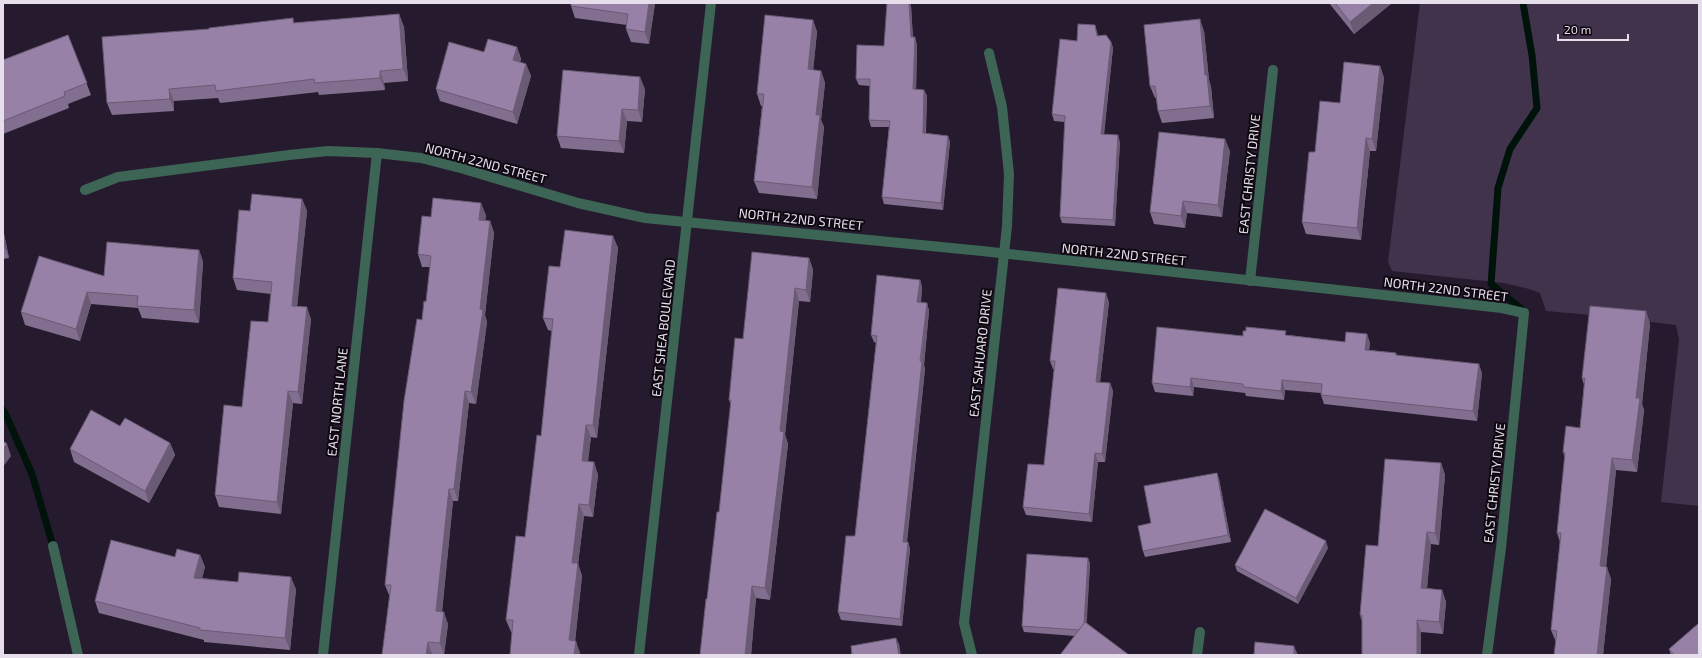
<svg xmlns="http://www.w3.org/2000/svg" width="1702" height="658" font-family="'Exo 2',sans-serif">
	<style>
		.green { fill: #42334d }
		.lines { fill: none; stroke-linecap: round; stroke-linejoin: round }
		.stream { stroke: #00130b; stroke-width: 7 }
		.street { stroke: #3c6555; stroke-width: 10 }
		.wall { fill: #826f8f }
		.shaded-wall { fill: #6a5a74 }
		.building { fill: #9781a6; stroke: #6a5a74 }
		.labels { text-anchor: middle; stroke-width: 4; stroke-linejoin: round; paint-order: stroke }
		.street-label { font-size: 13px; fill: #e6deeb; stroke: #0d0810 }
	</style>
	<rect width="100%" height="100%" fill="#261b2e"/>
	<!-- green -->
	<polygon class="green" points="1420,3 1699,3 1699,506 1661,502 1679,340 1676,325 1592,315 1546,311 1540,293 1529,289 1504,283 1392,271 1388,262"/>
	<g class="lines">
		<!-- stream -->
		<g class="stream">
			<polyline points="1523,3 1532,55 1537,108 1510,149 1498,188 1491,284 1525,312"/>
			<polyline points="3,410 6,415 32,474 53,546"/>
		</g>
		<!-- street -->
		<g class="street">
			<polyline points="85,190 118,177 289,155 328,151 377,153 421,158 464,169 578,203 645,218 982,251 1502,308 1524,313 1501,548 1487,655"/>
			<polyline points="1250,281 1273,70"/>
			<polyline points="53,546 78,655"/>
			<polyline points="323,655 377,153"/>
			<polyline points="639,655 711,3"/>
			<polyline points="972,655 964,623 1007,226 1009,174 1002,107 989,53"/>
			<polyline points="1197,655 1200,632"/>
		</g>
	</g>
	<!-- wall -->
	<g class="wall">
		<polygon points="655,3 649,44 631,42 626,29 627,25 575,18 571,6"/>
		<polygon points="1329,3 1392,3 1354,34"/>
		<polygon points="911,6 913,37 917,44 916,89 924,90 927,96 926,133 948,136 950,142 943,210 884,204 882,197 889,127 871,127 869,120 870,86 859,85 856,79 884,46"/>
		<polygon points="399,14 404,27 408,81 384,83 385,90 319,95 318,92 220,103 218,98 174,101 174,111 112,115 107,103 209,29 293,18 294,23"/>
		<polygon points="813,20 817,32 813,70 821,71 825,83 821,120 824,127 817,199 759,193 754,181 762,106 761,106 757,94"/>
		<polygon points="1095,25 1097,32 1098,36 1111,42 1113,48 1104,135 1120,142 1115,226 1062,223 1060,217 1065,122 1054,121 1052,114 1077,41"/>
		<polygon points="1204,31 1209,80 1211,87 1214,118 1162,123 1158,111 1156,98 1155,98 1150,86"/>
		<polygon points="68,35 91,95 68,104 69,108 3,134 3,60"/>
		<polygon points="517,47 521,59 520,62 526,64 531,76 517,124 440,101 436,89 484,52"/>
		<polygon points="1380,66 1384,78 1376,151 1370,151 1361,240 1306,234 1302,222 1315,152 1340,103"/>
		<polygon points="645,89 642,122 627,121 624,153 561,148 557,136"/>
		<polygon points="1230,151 1222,217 1187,213 1185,228 1154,224 1150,212"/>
		<polygon points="302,199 307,211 297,306 311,319 302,404 293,403 281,514 219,507 215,495 268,322 271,294 237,290 233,278 250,211"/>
		<polygon points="486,215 485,220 490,221 494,233 485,315 487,322 476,404 469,403 458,501 453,501 442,611 448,624 444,655 442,655 432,654 389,595 385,585 422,320 426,302 430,267 422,267 418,254 431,217"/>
		<polygon points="3,229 9,258 3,259"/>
		<polygon points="613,236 618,248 597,438 591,437 588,462 594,462 598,475 593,517 584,516 578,564 582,576 575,641 580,653 511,632 506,620 525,537 541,436 552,331 548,330 543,318 560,267"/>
		<polygon points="199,250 203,262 199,323 142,318 138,308 91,304 80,341 25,325 21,312 104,276"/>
		<polygon points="809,258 813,270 810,302 799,301 785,435 788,444 770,600 756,598 751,655 700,655 707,599 719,512 731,405 729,400 743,339"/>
		<polygon points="920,280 922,287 921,303 927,303 929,311 924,365 925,369 907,542 908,542 910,549 902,626 841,620 838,612 855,536 876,343 874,342 871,335"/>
		<polygon points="1109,302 1100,382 1110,383 1113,391 1105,462 1098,462 1092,522 1026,515 1023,507 1044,465 1054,369 1053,369 1050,361"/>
		<polygon points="1646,311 1650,324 1642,404 1644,410 1637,472 1616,470 1606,567 1611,579 1603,655 1554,655 1556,642 1551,630 1560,542 1557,533 1565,458 1563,452 1580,428 1584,385 1582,378"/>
		<polygon points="1367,334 1370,343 1369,350 1396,353 1396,355 1482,373 1477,421 1324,404 1321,395 1321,393 1285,390 1284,400 1246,396 1245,393 1194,387 1193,396 1155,392 1152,383 1243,336 1287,335 1345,342"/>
		<polygon points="170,443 175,455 149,503 74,462 70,449"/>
		<polygon points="1441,463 1445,475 1439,545 1431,544 1427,588 1442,590 1446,602 1443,634 1421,632 1421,655 1362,655 1362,622 1360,615 1378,546"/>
		<polygon points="1217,473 1219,479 1231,542 1145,557 1143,551 1151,523"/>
		<polygon points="1328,548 1298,604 1237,571 1235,565"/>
		<polygon points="200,555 205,567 202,578 296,589 290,650 204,642 204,640 99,613 95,601 175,557"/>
		<polygon points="1088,558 1090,564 1086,623 1075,636 1024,632 1022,626"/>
		<polygon points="1669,649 1699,655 1671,655"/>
	</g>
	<!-- shaded-wall -->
	<g class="shaded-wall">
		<polygon points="649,3 655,3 649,44 645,32"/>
		<polygon points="909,3 910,3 911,6 913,44 911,37"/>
		<polygon points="1373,3 1392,3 1354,34 1350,22"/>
		<polygon points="399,14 404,27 408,81 403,69"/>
		<polygon points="1200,19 1204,31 1209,80 1211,87 1214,118 1210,106 1205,75"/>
		<polygon points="813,20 817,32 812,82 808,69"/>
		<polygon points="1095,25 1097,32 1099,43 1097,36"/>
		<polygon points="915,37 917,44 916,96 913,89"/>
		<polygon points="1111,42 1113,48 1103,141 1101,134"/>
		<polygon points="517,47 521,59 518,72 513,60"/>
		<polygon points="526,64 531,76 517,124 513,112"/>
		<polygon points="1380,66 1384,78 1376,151 1372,139"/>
		<polygon points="380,71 384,83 385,90 380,78"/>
		<polygon points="821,71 825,83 821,120 824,127 817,199 812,187 816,115"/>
		<polygon points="640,77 645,89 642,122 638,110"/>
		<polygon points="169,89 174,101 174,111 170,99"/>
		<polygon points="924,90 927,96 925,140 923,133"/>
		<polygon points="622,109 627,121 624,153 619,141"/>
		<polygon points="1118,135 1120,142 1115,226 1113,220"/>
		<polygon points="948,136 950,142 943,210 941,203"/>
		<polygon points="1366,138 1370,151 1361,240 1357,228"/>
		<polygon points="1225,139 1230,151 1222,217 1218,205"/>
		<polygon points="302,199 307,211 296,318 292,306"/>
		<polygon points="1183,201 1187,213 1185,228 1181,216"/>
		<polygon points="481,203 486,215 484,232 479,220"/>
		<polygon points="490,221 494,233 485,315 487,322 476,404 471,392 480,309"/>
		<polygon points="3,229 9,258 4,246 3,238"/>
		<polygon points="613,236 618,248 597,438 593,425"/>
		<polygon points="199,250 203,262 199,323 194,310"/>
		<polygon points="809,258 813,270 810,302 806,290"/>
		<polygon points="920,280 922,287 920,310 917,302"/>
		<polygon points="795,288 799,301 785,434 788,444 770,600 765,588 780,431"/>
		<polygon points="87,292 91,304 80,341 76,329"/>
		<polygon points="1106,293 1109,302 1099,390 1096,382"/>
		<polygon points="927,303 929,311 924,365 925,369 906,549 903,542"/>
		<polygon points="307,307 311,319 302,404 298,392"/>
		<polygon points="1646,311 1650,324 1642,404 1644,410 1637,472 1632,460 1636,398"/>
		<polygon points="1367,334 1370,343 1368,359 1365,350"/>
		<polygon points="1479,364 1482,373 1477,421 1473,411"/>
		<polygon points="1191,378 1194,387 1193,396 1190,387"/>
		<polygon points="1282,380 1285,390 1284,400 1281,391"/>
		<polygon points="1110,383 1113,391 1105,462 1102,454"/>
		<polygon points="288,391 293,403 281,514 277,502"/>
		<polygon points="465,391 469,403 458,501 454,489"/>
		<polygon points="586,425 591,437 586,473 582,461"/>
		<polygon points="170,443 175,455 149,503 145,491"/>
		<polygon points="7,444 11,456 3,467 3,449"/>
		<polygon points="1095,453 1098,462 1092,522 1089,514"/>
		<polygon points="1612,458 1616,470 1605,578 1600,566"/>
		<polygon points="594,462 598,475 593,517 589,505"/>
		<polygon points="1441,463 1445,475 1439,545 1435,533"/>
		<polygon points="1217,473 1219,479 1231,542 1228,535"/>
		<polygon points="449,489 453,501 441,623 436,611"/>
		<polygon points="579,504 584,516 578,564 582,576 574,652 569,640 572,563"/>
		<polygon points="1427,532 1431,544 1426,600 1421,588"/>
		<polygon points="1326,541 1328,548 1298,604 1296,598"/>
		<polygon points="908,542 910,549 902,626 900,619"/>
		<polygon points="200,555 205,567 199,590 194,578"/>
		<polygon points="1088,558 1090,564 1086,637 1083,630"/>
		<polygon points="1607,567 1611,579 1603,655 1597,655"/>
		<polygon points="291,577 296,589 290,650 285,638"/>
		<polygon points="752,586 756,598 751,655 745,655"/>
		<polygon points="1442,590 1446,602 1443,634 1439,622"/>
		<polygon points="444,612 448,624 444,655 440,643"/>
		<polygon points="1417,620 1421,632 1421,655 1417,655"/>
		<polygon points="896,638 899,644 901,655 899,655"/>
		<polygon points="576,641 580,653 580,655 574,655"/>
		<polygon points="428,642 432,654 432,655 426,655"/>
		<polygon points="1294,646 1298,655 1294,655"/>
	</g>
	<!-- building -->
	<g class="building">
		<polygon points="571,3 649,3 645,32 626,29 628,14 571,6"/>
		<polygon points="887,3 909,3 911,37 915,37 913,89 924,90 923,133 948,136 941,203 882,197 890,121 869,120 870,79 856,79 857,45 884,46"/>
		<polygon points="1335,3 1373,3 1350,22"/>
		<polygon points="399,14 403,69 380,71 380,78 315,83 314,79 216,91 215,85 169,89 170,99 107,103 102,37 209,29 209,28 293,18 293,23"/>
		<polygon points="765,15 813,20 808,69 821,71 816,115 820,115 812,187 754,181 764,94 757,94"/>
		<polygon points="1200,19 1205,75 1207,75 1210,106 1158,111 1155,86 1150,86 1144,25"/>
		<polygon points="1078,24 1095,25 1097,36 1106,35 1111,42 1101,134 1118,135 1113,220 1060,217 1065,116 1052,114 1060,39 1077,41"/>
		<polygon points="68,35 87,83 64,92 65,96 3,121 3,60"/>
		<polygon points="488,39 517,47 513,60 526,64 513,112 436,89 449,42 484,52"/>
		<polygon points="1344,62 1380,66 1372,139 1366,138 1357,228 1302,222 1309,152 1315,152 1320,101 1340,103"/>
		<polygon points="563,70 640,77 638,110 622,109 619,141 557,136"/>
		<polygon points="1159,132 1225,139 1218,205 1183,201 1181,216 1150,212"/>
		<polygon points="252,194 302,199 292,306 307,307 298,392 288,391 277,502 215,495 224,405 242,407 251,321 268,322 272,282 233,278 239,210 250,211"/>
		<polygon points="433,198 481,203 479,220 490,221 480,309 483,310 471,392 465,391 454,489 449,489 436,611 444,612 440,643 428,642 426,655 382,655 391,585 385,585 404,401 417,319 422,320 424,301 426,302 431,256 418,254 422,216 431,217"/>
		<polygon points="565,230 613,236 593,425 586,425 582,461 594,462 589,505 579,504 572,563 578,563 569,640 576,641 574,655 510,655 513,620 506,620 516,536 525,537 537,435 541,436 553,319 543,318 549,266 560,267"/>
		<polygon points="3,238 4,246 3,246"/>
		<polygon points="107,242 199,250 194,310 137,306 138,296 87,292 76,329 21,312 39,256 104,276"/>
		<polygon points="752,252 809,258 806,290 795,288 780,431 784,432 765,588 752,586 745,655 700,655 706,599 707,599 717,512 719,512 731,400 729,400 735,338 743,339"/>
		<polygon points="877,275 920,280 917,302 927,303 920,361 922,362 903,542 908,542 900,619 838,612 846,536 855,536 877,336 871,335"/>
		<polygon points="1058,288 1106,293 1096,382 1110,383 1102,454 1095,453 1089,514 1023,507 1028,464 1044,465 1055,361 1050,361"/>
		<polygon points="1590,306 1646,311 1636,398 1640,398 1632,460 1612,458 1600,566 1607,567 1597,655 1554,655 1557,631 1551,630 1561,533 1557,533 1565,453 1563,452 1566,426 1580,428 1585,378 1582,378"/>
		<polygon points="1157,327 1243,336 1243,331 1246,331 1246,327 1286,331 1285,335 1345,342 1346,332 1367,334 1365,350 1396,353 1396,355 1479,364 1473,411 1321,395 1322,384 1282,380 1281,391 1243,387 1243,384 1191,378 1190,387 1152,383"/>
		<polygon points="91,410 120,426 125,418 170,443 145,491 70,449"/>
		<polygon points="3,441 7,444 3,449"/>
		<polygon points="1385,459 1441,463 1435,533 1427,532 1421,588 1442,590 1439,622 1417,620 1417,655 1362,655 1362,615 1360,615 1366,545 1378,546"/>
		<polygon points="1217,473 1228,535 1143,551 1138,526 1151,523 1144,486"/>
		<polygon points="1265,509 1326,541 1296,598 1235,565"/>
		<polygon points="111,540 175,557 177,549 200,555 194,578 238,582 239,572 291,577 285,638 200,630 200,628 95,601"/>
		<polygon points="1027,554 1088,558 1084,624 1079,630 1022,626"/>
		<polygon points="1085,622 1129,655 1060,655"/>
		<polygon points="1699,623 1699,655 1674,655 1669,649"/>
		<polygon points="896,638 899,655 852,655 851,646"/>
		<polygon points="1255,642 1294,646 1294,655 1254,655"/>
	</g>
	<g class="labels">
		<!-- street labels -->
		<g class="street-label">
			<text transform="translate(486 163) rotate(15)" y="5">NORTH 22ND STREET</text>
			<text transform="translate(1249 174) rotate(-84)" y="5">EAST CHRISTY DRIVE</text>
			<text transform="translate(801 219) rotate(6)" y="5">NORTH 22ND STREET</text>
			<text transform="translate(1124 254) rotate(6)" y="5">NORTH 22ND STREET</text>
			<text transform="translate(1446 289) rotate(7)" y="5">NORTH 22ND STREET</text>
			<text transform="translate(663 328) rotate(-84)" y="5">EAST SHEA BOULEVARD</text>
			<text transform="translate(980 353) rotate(-84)" y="5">EAST SAHUARO DRIVE</text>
			<text transform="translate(337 402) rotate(-84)" y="5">EAST NORTH LANE</text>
			<text transform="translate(1494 483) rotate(-84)" y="5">EAST CHRISTY DRIVE</text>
		</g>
	</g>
	<!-- border -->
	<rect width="1702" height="658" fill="none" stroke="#e6deeb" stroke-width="8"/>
	<!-- scale -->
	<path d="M1558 34v6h70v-6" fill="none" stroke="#e6deeb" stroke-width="2"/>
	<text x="1564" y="34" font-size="12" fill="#e6deeb" stroke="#0d0810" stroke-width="3" paint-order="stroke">20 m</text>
</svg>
